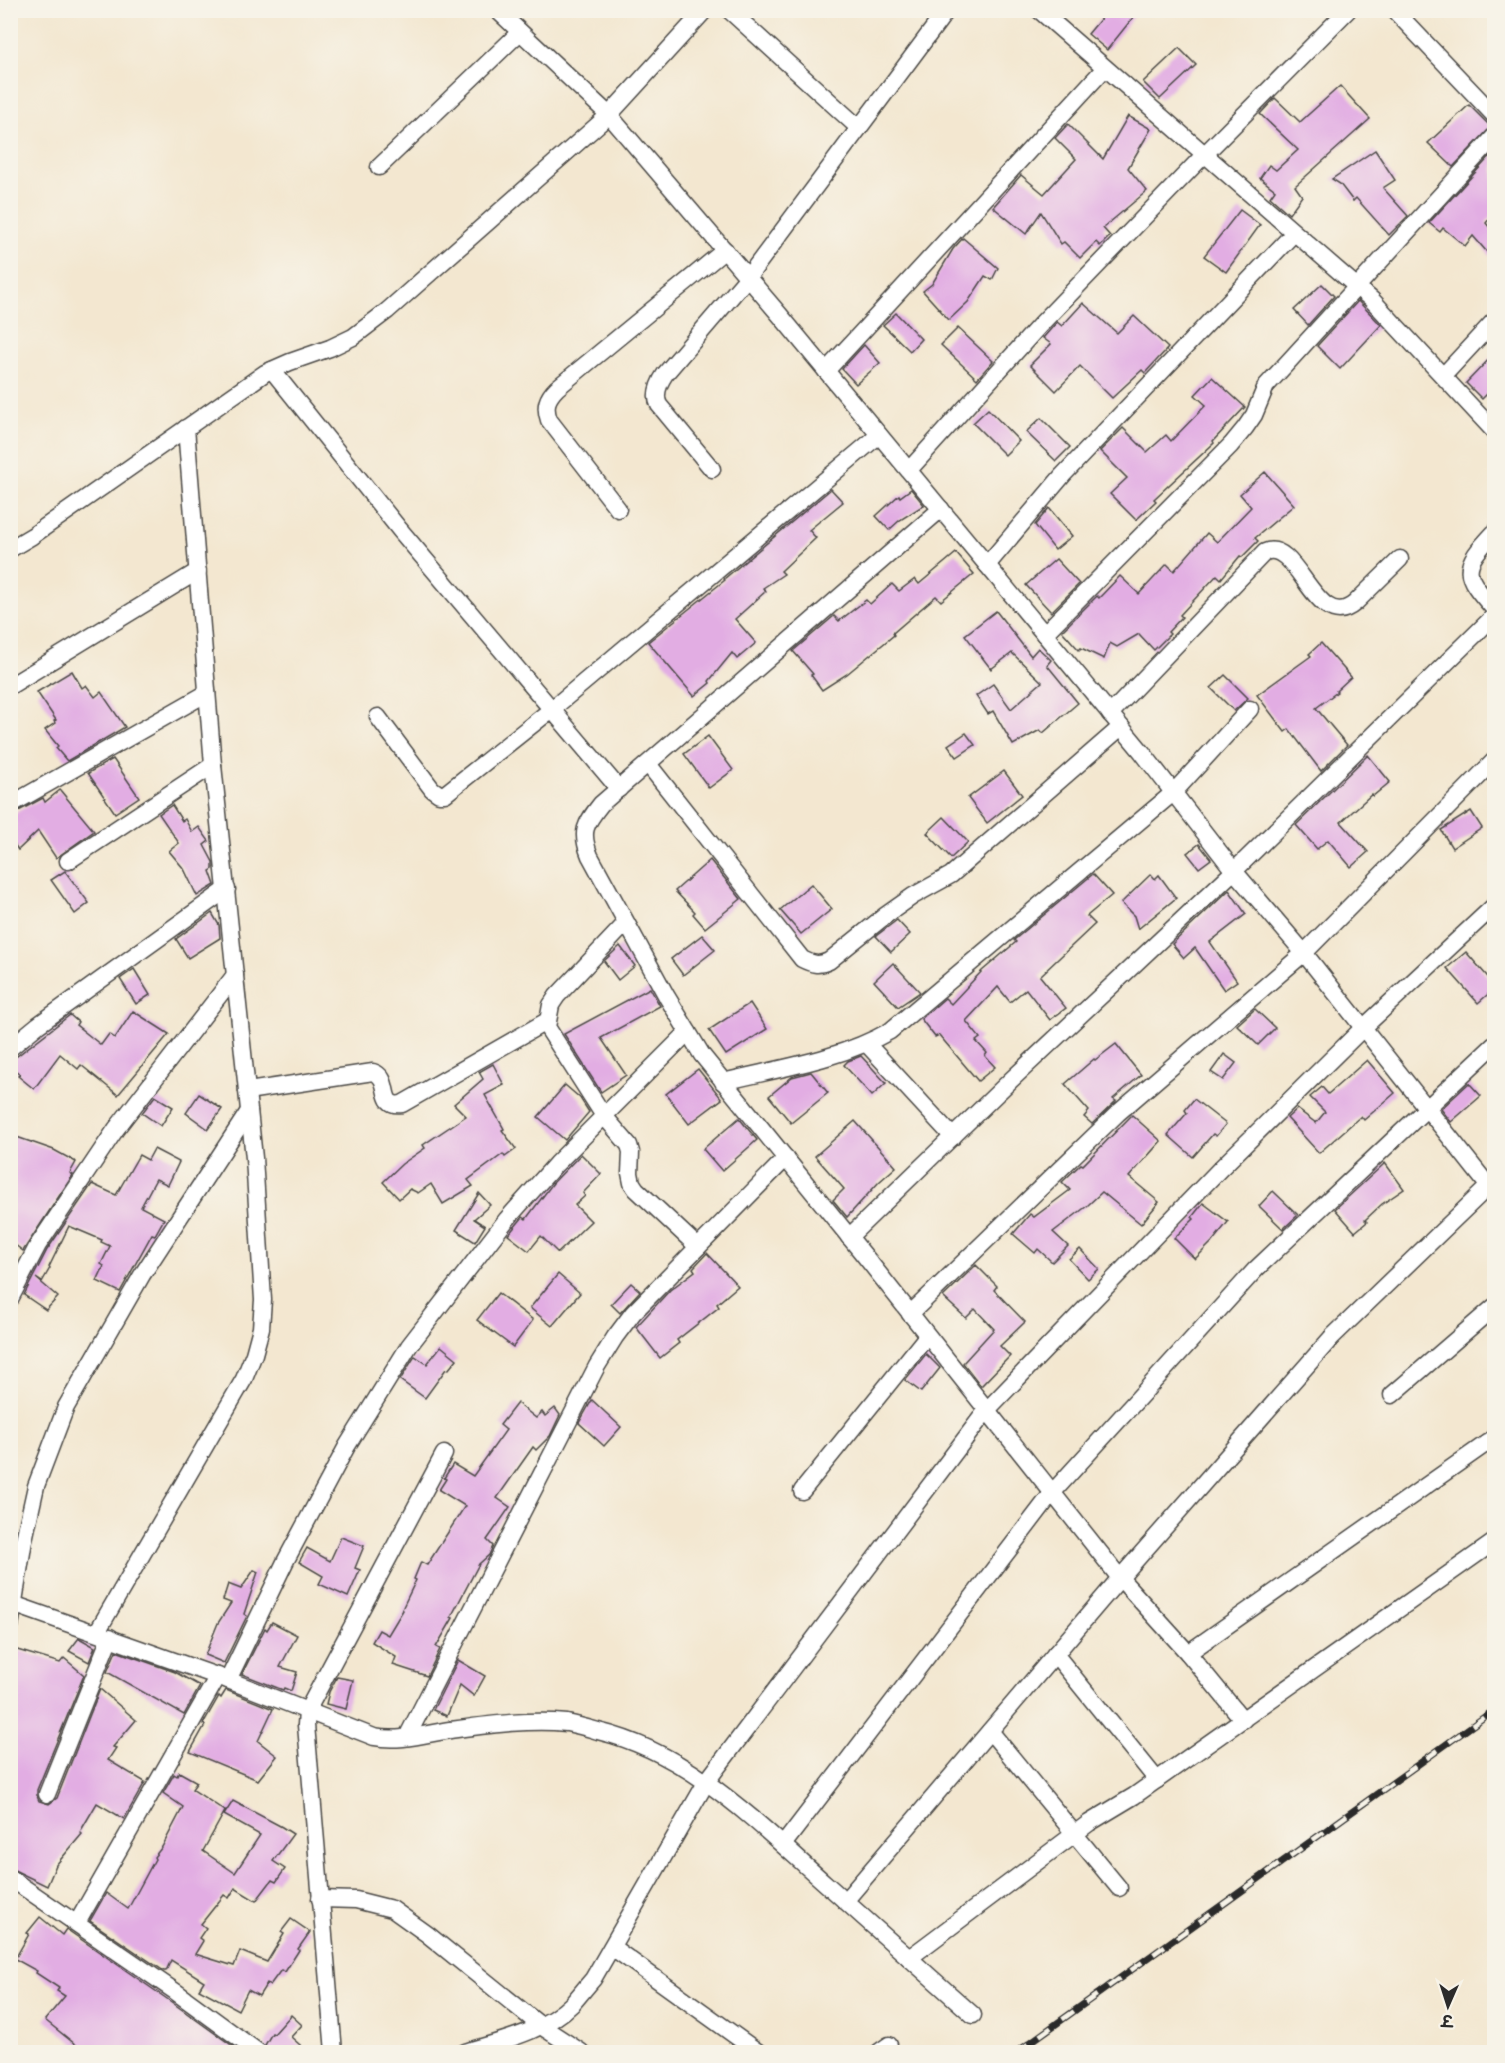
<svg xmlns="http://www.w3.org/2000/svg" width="1505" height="2063" font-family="Delius,'Playpen Sans Deva',sans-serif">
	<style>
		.building { fill: #e2ade3 }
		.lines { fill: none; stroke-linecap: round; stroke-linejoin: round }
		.street-casing { stroke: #494744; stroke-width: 19 }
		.street { stroke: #fff; stroke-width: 16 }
		.rail-casing { stroke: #2b2b2b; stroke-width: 7 }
		.rail { stroke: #f7f3e8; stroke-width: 4.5; stroke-dasharray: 14; stroke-linecap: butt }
	</style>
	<rect width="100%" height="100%" fill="#f7f3e8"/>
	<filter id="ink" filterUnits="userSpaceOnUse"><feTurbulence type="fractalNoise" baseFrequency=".0167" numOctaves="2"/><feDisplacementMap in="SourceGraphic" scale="12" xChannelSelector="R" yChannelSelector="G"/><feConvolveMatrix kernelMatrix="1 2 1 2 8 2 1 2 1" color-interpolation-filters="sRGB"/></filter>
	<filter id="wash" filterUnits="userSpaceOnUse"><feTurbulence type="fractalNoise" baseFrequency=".008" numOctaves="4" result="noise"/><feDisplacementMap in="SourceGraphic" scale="24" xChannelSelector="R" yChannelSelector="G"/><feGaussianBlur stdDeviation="1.35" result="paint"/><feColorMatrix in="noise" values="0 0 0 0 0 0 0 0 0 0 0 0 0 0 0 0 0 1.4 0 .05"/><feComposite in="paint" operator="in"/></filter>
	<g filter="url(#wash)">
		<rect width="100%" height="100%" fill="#f3e7d0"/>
		<g id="blocks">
			<!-- building -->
			<g class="building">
				<polygon points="1108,10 1139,10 1107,50 1088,34"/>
				<polygon points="1179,48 1196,65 1160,99 1143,82"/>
				<polygon points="1340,86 1370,119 1295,186 1302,196 1289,214 1270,197 1275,190 1260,178 1269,165 1276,170 1298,150 1260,114 1275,98 1300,122"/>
				<polygon points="1469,105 1491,127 1453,167 1428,143"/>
				<polygon points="1128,116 1151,129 1128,168 1147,191 1103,228 1110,236 1100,246 1096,242 1080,258 1064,242 1061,244 1041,212 1026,234 993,207 1021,175 1044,194 1076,159 1055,138 1068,124 1103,159"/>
				<polygon points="1375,150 1395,180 1383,188 1408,216 1389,235 1356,198 1353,201 1340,184 1332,179"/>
				<polygon points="1494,152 1494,213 1486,223 1494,233 1494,260 1473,236 1465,246 1443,228 1440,232 1429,223"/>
				<polygon points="1240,210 1260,225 1226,272 1204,256"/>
				<polygon points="963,238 998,268 992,280 985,276 968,302 949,320 923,291 932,284 953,249"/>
				<polygon points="1322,284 1334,296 1308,325 1294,310"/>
				<polygon points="1358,301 1381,325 1340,369 1317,346"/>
				<polygon points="1083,303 1117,333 1134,316 1168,348 1145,373 1142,370 1112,398 1080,366 1056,391 1030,365 1051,344 1043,338 1057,322 1062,326"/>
				<polygon points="896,313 921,339 910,351 883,325"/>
				<polygon points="958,328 993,361 977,379 941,345"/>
				<polygon points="864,345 880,363 856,384 842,369"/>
				<polygon points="1494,354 1494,387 1482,399 1466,383"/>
				<polygon points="1212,377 1245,407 1213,441 1214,443 1154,499 1156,501 1136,520 1110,494 1127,478 1100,451 1123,428 1147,452 1166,435 1171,441 1206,405 1195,395"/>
				<polygon points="988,409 1019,441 1005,455 973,423"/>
				<polygon points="1041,418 1070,447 1056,461 1026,432"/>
				<polygon points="1265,472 1294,505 1255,538 1258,541 1242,557 1240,556 1221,579 1217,575 1180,615 1182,617 1168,632 1170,634 1154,650 1139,634 1117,647 1110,643 1104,659 1081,648 1079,650 1062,631 1097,596 1099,598 1120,576 1139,594 1167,564 1174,571 1207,533 1217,542 1251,507 1240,494"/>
				<polygon points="831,489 843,502 809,530 816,538 781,571 784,574 763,588 766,591 735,619 756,643 737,659 732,653 709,681 710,683 694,696 648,642 725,580 724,579"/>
				<polygon points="911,489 924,505 900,520 889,530 876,516 899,495 900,497"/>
				<polygon points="1049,508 1072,536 1055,550 1035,525"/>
				<polygon points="956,553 974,574 941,601 936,596 893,633 894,635 847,674 822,690 811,675 813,674 793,651 834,616 839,621 866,600 870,604 892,584 899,591 915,579 919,584"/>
				<polygon points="1056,559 1079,584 1051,612 1026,585"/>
				<polygon points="996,611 1031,656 1038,648 1051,660 1047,665 1078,703 1043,733 1040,730 1013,745 993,711 988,714 976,696 993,684 1011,709 1042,682 1012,653 991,669 965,635"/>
				<polygon points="1321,643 1351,677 1336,691 1337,692 1316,708 1347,745 1321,771 1289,729 1285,732 1257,695 1311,656 1309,654"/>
				<polygon points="72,671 82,688 86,685 95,697 101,692 125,727 67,761 56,748 58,746 45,730 55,723 54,721 56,720 37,692"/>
				<polygon points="1225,675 1248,698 1234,711 1211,688"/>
				<polygon points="966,733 975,745 957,757 948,745"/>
				<polygon points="708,736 733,770 709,788 684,754"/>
				<polygon points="1368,755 1390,782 1373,796 1372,794 1341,822 1368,852 1351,867 1328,840 1317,849 1296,825"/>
				<polygon points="113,759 139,797 115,813 88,773"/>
				<polygon points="1004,771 1022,795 987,823 968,798"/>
				<polygon points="60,790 94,831 56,858 38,831 18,850 10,838 10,829 16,825 11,815 43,798 45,802"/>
				<polygon points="172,805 182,821 185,819 192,832 199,827 209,841 204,845 213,862 213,869 210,871 215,885 197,896 184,869 169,851 179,843 159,814"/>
				<polygon points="1471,811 1482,828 1452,848 1441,830"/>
				<polygon points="944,817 968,842 951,858 927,833"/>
				<polygon points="1199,844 1211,859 1199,868 1187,853"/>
				<polygon points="710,860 741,899 705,928 693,914 695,912 675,891"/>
				<polygon points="65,871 89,903 75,914 51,880"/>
				<polygon points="1093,874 1112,895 1087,916 1095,924 1040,976 1066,1008 1050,1020 1026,989 1010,1002 998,987 966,1021 980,1038 976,1041 987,1053 985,1056 995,1067 978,1081 939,1035 935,1037 921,1019 945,998 951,1004 982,971 1016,942 1014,940"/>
				<polygon points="1151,874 1155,879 1159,875 1176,898 1138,929 1134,916 1121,903"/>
				<polygon points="811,884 832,909 801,934 780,910"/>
				<polygon points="1229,890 1246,914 1210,942 1237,981 1224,990 1195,948 1184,958 1172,944"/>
				<polygon points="212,913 219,925 220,938 188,958 176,939"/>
				<polygon points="897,920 910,934 891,952 876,936"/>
				<polygon points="702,935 715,950 683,975 671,959"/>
				<polygon points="620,946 635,966 618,980 604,961"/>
				<polygon points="1466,952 1494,984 1494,989 1478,1003 1447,968"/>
				<polygon points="893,963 920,992 898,1007 874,981"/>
				<polygon points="134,969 150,995 136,1004 120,979"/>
				<polygon points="650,988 660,1006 601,1038 626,1075 601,1092 564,1034"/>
				<polygon points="750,1003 767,1029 726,1055 709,1030"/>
				<polygon points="1255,1009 1275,1028 1258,1045 1237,1025"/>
				<polygon points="133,1011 169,1034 118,1095 81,1065 78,1069 60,1054 34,1089 18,1076 20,1074 10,1066 10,1058 17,1056 70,1015 78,1022 76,1025 101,1045 109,1034 115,1038"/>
				<polygon points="1116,1044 1141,1075 1113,1099 1116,1101 1092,1124 1084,1117 1089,1111 1065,1084 1094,1059 1095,1060"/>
				<polygon points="1224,1054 1236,1063 1223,1080 1211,1072"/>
				<polygon points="861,1056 886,1083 872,1096 844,1065 848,1061"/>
				<polygon points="1367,1060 1395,1093 1364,1120 1361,1116 1319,1153 1287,1118 1297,1109 1316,1123 1325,1112 1310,1097 1322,1087 1328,1094"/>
				<polygon points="493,1064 504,1085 485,1095 504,1129 502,1130 516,1149 505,1157 503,1154 468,1180 473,1186 443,1204 431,1184 418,1193 410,1189 399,1199 383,1182 402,1164 425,1148 423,1145 466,1116 454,1104 483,1079 479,1072"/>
				<polygon points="698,1069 722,1099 689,1124 666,1094"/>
				<polygon points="811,1072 828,1093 791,1123 769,1096 792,1077"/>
				<polygon points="1469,1083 1481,1096 1451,1122 1441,1109"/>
				<polygon points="565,1085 580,1098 589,1112 565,1140 538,1117"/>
				<polygon points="199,1094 222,1109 208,1129 186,1113"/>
				<polygon points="155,1096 173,1107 161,1126 142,1113"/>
				<polygon points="1194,1099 1226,1124 1216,1136 1213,1134 1193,1157 1168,1135 1187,1113 1185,1110"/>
				<polygon points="1132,1115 1161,1141 1129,1177 1159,1202 1141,1224 1102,1192 1087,1206 1053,1232 1068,1246 1052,1262 1038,1249 1035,1253 1013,1234 1030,1214 1034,1217 1070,1190 1062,1182 1081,1164 1083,1165"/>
				<polygon points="739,1118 757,1140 722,1171 703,1149"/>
				<polygon points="855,1121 896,1167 879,1182 847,1217 833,1200 844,1189 815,1156"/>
				<polygon points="11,1135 54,1150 76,1162 70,1173 73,1175 23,1251 10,1241"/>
				<polygon points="154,1149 179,1162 168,1185 156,1179 141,1207 164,1219 155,1235 152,1234 120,1292 97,1281 104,1266 101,1264 110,1246 101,1242 102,1240 69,1226 49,1267 50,1268 42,1282 36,1278 58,1297 46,1310 24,1295 47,1250 92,1184 116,1195 139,1155 148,1160"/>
				<polygon points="581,1154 601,1174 583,1193 585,1196 575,1205 591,1221 558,1253 541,1236 529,1251 508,1235 523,1217 526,1219 553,1183"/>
				<polygon points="1385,1163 1404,1189 1382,1204 1365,1220 1367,1222 1355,1232 1335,1209"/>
				<polygon points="1273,1191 1298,1215 1283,1229 1259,1206"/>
				<polygon points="479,1193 490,1205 474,1219 485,1226 475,1242 456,1230"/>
				<polygon points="1203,1203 1228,1222 1212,1242 1195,1259 1174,1238 1194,1219 1192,1217"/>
				<polygon points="1080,1249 1099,1269 1088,1279 1069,1259"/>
				<polygon points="707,1253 738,1286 717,1304 719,1307 677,1340 679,1343 660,1358 636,1327 670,1290 695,1271 693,1268"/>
				<polygon points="976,1265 997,1286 994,1290 1025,1322 1000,1346 1010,1356 981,1386 963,1363 994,1329 975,1309 966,1318 943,1297"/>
				<polygon points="558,1274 580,1293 552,1326 530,1308"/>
				<polygon points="631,1283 640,1291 620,1313 611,1304"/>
				<polygon points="498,1293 533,1320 513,1347 477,1320"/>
				<polygon points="441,1346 457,1359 448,1370 446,1369 425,1398 400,1380 415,1356 427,1364"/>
				<polygon points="926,1354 940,1368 921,1392 905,1380"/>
				<polygon points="592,1400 621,1427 604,1446 579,1423"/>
				<polygon points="517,1403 536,1418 542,1412 545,1416 555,1408 560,1415 550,1436 536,1450 533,1447 497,1498 510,1507 487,1540 493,1546 489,1555 479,1564 451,1617 453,1618 436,1647 440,1649 427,1676 393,1665 396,1657 372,1642 379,1630 388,1635 403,1610 402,1609 416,1580 414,1579 421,1562 427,1565 465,1506 439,1490 446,1479 444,1478 453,1464 473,1476 506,1430 500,1425"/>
				<polygon points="341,1537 364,1546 355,1568 360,1570 348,1597 319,1584 323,1576 299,1562 307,1548 330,1561"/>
				<polygon points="254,1570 258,1572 244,1614 247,1616 224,1663 205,1655 218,1623 231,1603 223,1600 228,1584 241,1589"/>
				<polygon points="272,1622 297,1635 280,1667 297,1672 291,1691 284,1688 283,1690 242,1674 265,1628 267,1630"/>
				<polygon points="79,1638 95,1647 89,1662 69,1651"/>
				<polygon points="14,1649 60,1663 64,1658 84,1675 37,1790 37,1796 39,1801 49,1804 57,1798 100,1689 136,1720 113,1747 116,1748 108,1760 145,1782 124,1819 97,1803 80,1832 82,1834 56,1865 47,1886 10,1868 10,1662"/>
				<polygon points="116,1651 175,1672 200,1686 184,1715 107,1672"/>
				<polygon points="458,1660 485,1676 474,1696 460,1685 447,1716 433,1710"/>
				<polygon points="337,1677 353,1680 346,1709 326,1704 329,1692"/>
				<polygon points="226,1690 273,1709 258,1741 277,1756 258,1780 190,1752 205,1725 203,1724 219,1696 221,1698"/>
				<polygon points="179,1772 197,1782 192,1789 225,1811 203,1851 235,1873 260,1835 224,1815 233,1801 282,1827 293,1834 273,1861 285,1869 276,1882 272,1880 256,1901 235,1888 229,1898 224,1895 201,1924 206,1928 199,1938 203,1941 195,1954 234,1966 240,1951 267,1962 284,1934 281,1932 291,1919 310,1932 298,1949 299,1950 285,1972 281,1970 270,1985 267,1983 259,1996 248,1990 238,2010 199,1989 204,1981 171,1960 166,1971 164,1971 90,1921 106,1893 128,1909 155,1859 154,1857 162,1847 183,1807 163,1793 174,1774 177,1776"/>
				<polygon points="40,1917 62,1935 66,1929 170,2001 241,2052 85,2052 45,2020 65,1996 57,1991 59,1988 36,1973 37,1971 15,1959 29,1934 27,1933"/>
				<polygon points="291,2015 302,2025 291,2037 308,2052 268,2052 265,2045 272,2033 274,2034"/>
			</g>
		</g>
	</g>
	<g filter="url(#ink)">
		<use href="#blocks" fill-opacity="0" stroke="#494744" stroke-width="1.5"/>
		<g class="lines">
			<defs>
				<g id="street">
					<polyline points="497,10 609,115 779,314 1142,752 1234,871 1304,953 1494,1193"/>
					<polyline points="729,10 859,128"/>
					<polyline points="1039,10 1372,300 1494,431"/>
					<polyline points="1394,10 1494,115"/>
					<polyline points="379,167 520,32"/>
					<polyline points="272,370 400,530 619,789"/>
					<polyline points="826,371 1105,68"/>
					<polyline points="1444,375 1494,321"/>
					<path d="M 712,469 L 659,405 C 654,395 659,383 665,374 L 748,277 L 947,10"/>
					<polyline points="909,470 1040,325 1204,155 1348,10"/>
					<path d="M 618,509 L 549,420 C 544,406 547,398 557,388 L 725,250"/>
					<path d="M 941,509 L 601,804 C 585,824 580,832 590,856 L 667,997 L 702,1055 L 864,1255 L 1120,1578 L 1188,1653 L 1243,1720"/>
					<path d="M 1494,533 C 1461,568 1462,573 1494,609"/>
					<polyline points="10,549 32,536 265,373 290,362 330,348 353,337 387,311 609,115 705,10"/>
					<polyline points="987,565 1063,475 1294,233"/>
					<polyline points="1044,634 1231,445 1245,428 1254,415 1266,386 1494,137"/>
					<polyline points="10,686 198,571"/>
					<path d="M 1110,714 L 1265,552 C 1298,538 1316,636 1355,603 L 1400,559"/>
					<polyline points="378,717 432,789 439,794 445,794 552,709 879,435"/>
					<path d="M 648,764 L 802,959 C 812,964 818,966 829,961 L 886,915 L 913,896 L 951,875 L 1121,727"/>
					<polyline points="10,805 207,693"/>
					<polyline points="68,861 213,765"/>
					<polyline points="626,923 557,996 551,1005 547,1027 604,1116 629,1145 631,1152 630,1173 632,1183 636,1189 698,1247"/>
					<polyline points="867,1044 953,1137"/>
					<polyline points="10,1048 38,1025 227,889"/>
					<path d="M 723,1082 C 780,1068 839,1060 890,1031 L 1173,793 L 1250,709"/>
					<path d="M 247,1091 L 373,1072 C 393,1078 377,1108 402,1104 L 547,1021"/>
					<polyline points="849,1237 1011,1080 1234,871 1494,616"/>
					<polyline points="10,1299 38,1245 116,1129 235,975"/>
					<polyline points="910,1314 1118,1113 1304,953 1494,761"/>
					<polyline points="1392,1395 1494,1307"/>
					<polyline points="802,1491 927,1336"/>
					<path d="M 10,1603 L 228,1680 L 374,1737 C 399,1742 425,1734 450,1730 C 488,1725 529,1719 567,1723 C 577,1725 588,1728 598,1731 C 690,1753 756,1822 825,1883 C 874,1927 924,1971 973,2015"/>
					<polyline points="10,1626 24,1540 36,1486 66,1407 142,1275 249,1111"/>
					<polyline points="97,1632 244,1379 254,1354 261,1328 263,1300 254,1158 213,765 186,428"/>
					<polyline points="1188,1653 1494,1438"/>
					<polyline points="1055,1654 1157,1780"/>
					<polyline points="228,1680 286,1560 347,1446 409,1346 507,1219 556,1164 688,1032"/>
					<polyline points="990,1731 1119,1888"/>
					<polyline points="407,1737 597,1366 615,1337 633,1313 786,1158"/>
					<polyline points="47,1794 110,1637"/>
					<polyline points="783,1845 1053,1492 1256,1269 1494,1045"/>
					<polyline points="10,1878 176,1992 258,2052"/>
					<polyline points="320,1899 356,1900 392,1909 427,1934 541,2026 581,2052"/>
					<polyline points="845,1901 1120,1578 1332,1337 1494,1181"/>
					<polyline points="77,1923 218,1676"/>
					<polyline points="612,1947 758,2052"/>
					<polyline points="909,1958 1089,1823 1134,1796 1494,1542"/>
					<polyline points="334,2052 306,1725 307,1711 444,1454"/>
					<path d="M 465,2052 C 501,2041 544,2032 572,2004 C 579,1996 586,1987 593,1979 L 707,1781 L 986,1411 L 1221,1168 L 1364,1027 L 1494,906"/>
					<polyline points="879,2052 889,2045"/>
				</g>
			</defs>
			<!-- street casing -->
			<use href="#street" class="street-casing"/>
			<!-- street -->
			<use href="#street" class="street"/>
			<defs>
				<polyline id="rail" points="1017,2052 1494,1710"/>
			</defs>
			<!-- rail casing -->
			<use href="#rail" class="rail-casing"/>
			<!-- rail -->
			<use href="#rail" class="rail"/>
		</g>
	</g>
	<!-- margin -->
	<rect width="1505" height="2063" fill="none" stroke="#f7f3e8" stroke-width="36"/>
	<!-- north arrow -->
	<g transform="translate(1448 2006) rotate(183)" stroke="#f7f3e8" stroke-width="4.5" paint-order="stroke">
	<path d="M0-4.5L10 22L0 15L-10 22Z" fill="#2b2b2b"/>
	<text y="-9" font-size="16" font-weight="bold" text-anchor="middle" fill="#2b2b2b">उ</text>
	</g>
</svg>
